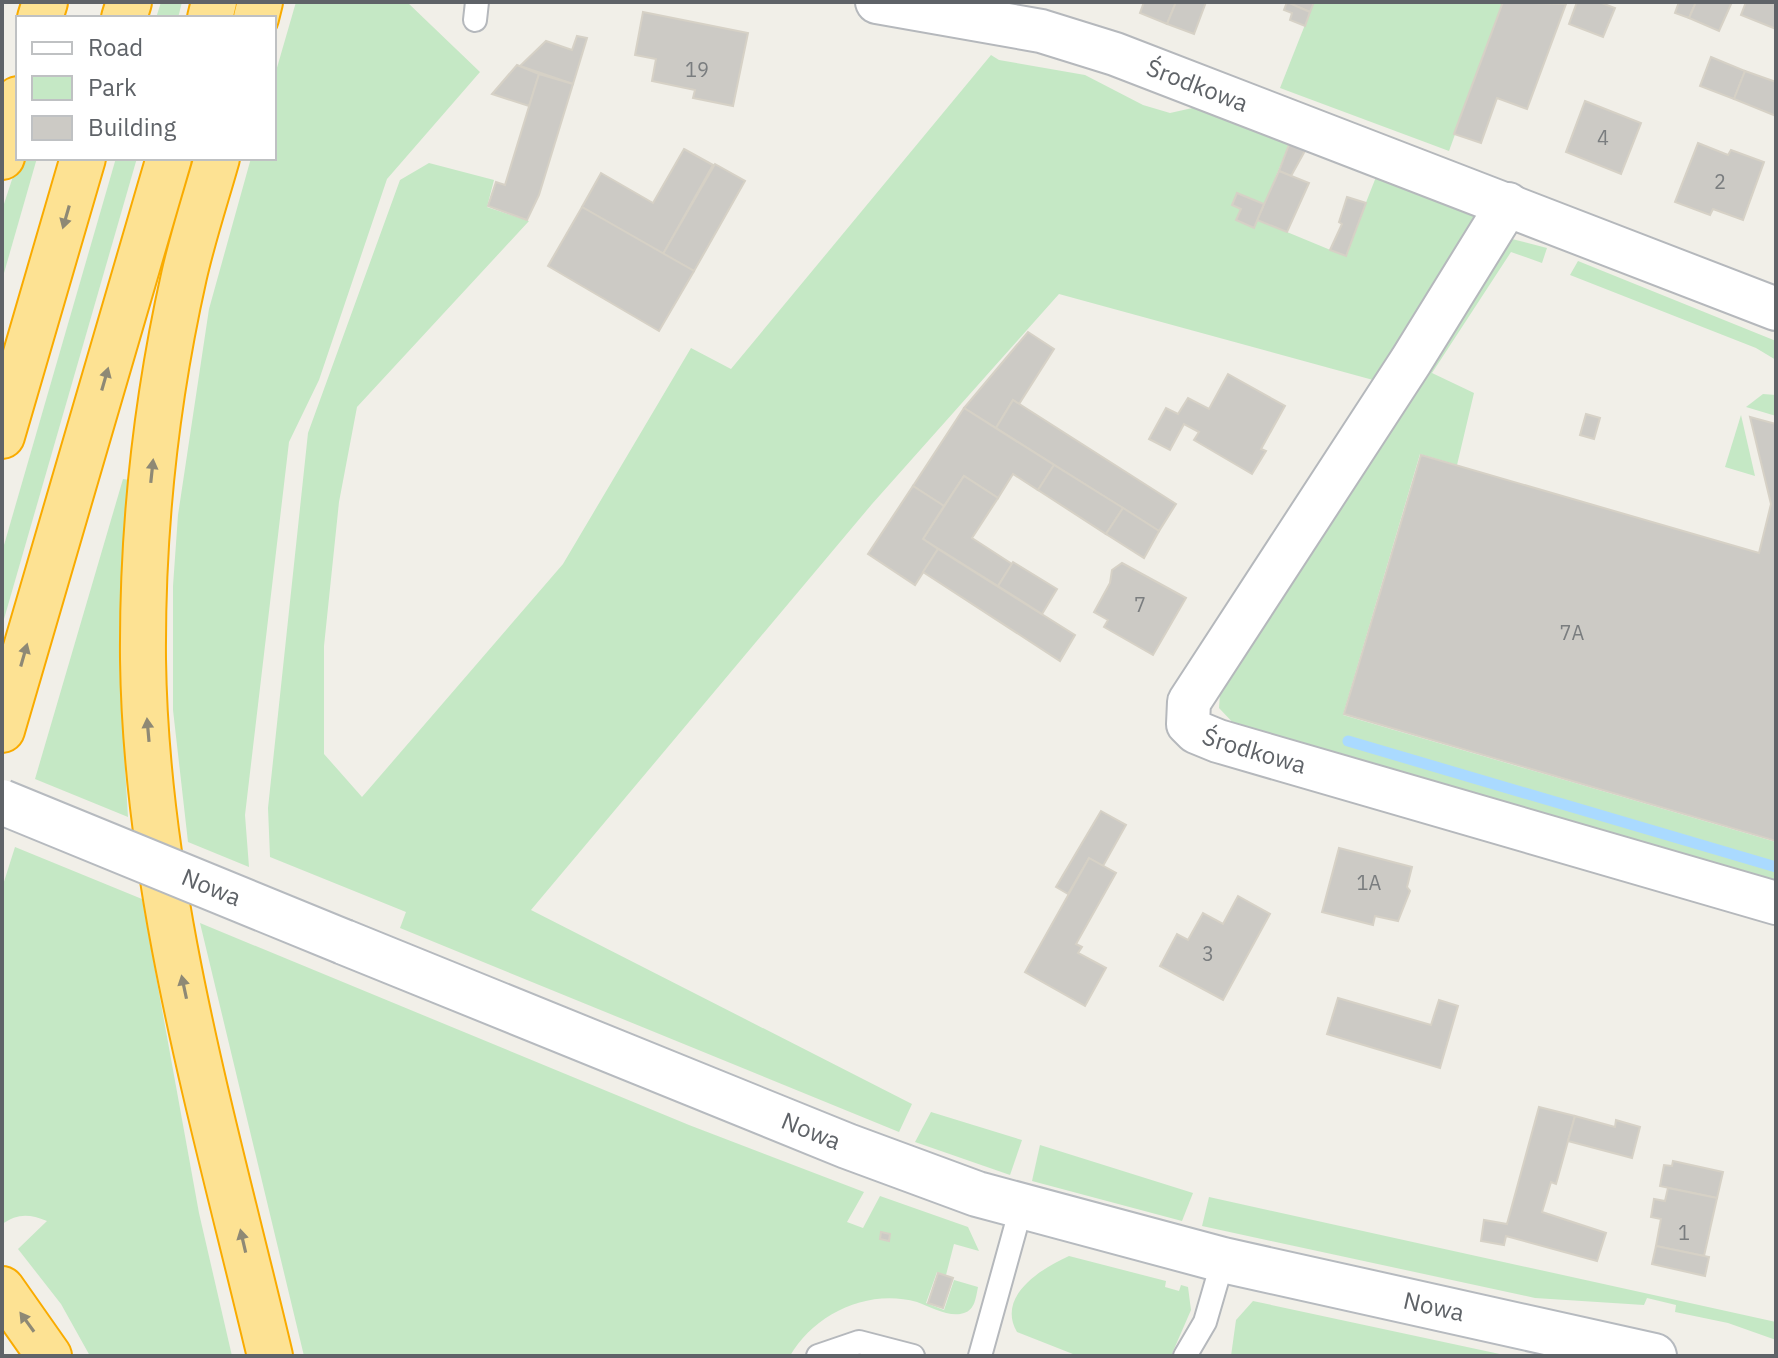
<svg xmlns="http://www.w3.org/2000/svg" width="1778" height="1358" font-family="'IBM Plex Sans',sans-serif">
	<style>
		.green { fill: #c5e8c5 }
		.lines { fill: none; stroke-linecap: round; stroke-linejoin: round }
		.stream { stroke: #aadaff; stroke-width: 11 }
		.building { fill: #cccac5; stroke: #d6d1c6; stroke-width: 2 }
		.lane-casing { stroke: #b5b8bc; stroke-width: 26 }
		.street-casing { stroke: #b5b8bc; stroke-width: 46 }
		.secondary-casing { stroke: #b6babf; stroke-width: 48 }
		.highway-casing { stroke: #f9ab00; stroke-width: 48 }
		.lane { stroke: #fff; stroke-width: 22 }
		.street { stroke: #fff; stroke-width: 42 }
		.secondary { stroke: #fff; stroke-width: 44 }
		.highway { stroke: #fde293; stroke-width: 44 }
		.secondary-bridge-casing { stroke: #b6babf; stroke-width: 48; stroke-linecap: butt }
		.secondary-bridge { stroke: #fff; stroke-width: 44 }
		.oneway { fill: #8e8975 }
		.labels { text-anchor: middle; stroke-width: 6; stroke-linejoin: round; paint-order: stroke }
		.number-label { font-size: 20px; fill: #7a7d7f }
		.street-label { font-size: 24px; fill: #5f6368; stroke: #fff }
	</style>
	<rect width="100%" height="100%" fill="#f1efe8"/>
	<!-- green -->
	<g class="green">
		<polygon points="161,2 182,2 178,18 156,18"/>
		<polygon points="296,2 407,2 480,72 387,179 319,380 289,442 245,815 249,867 188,842 173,710 173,586 178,515 209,309 251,158 274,158 274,78"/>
		<polygon points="1314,2 1503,2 1449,151 1280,88"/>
		<polygon points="991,55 999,60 1085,75 1143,105 1170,113 1197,107 1290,142 1258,220 1345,256 1376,177 1477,216 1384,383 1059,294 872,504 531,910 912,1104 899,1132 400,928 406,912 270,857 268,808 308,433 400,180 429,163 494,180 487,207 529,221 357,407 339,502 324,646 324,754 362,797 563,564 691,348 731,369"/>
		<polygon points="19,158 37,158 2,280 2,210"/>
		<polygon points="116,158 137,158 2,626 2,552"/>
		<polygon points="1508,238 1547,248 1542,263 1511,252 1432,373 1474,393 1457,465 1420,454 1343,715 1776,842 1776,885 1238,728 1219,708 1221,680"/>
		<polygon points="1578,261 1776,341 1776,360 1756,348 1570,275"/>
		<polygon points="1763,394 1776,395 1776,416 1746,407"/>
		<polygon points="1741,415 1755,476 1725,467"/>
		<polygon points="123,479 130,480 120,685 128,817 35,779"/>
		<path d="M 15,847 L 142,899 L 199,1213 L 232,1356 L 90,1356 L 61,1304 L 18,1249 L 47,1221 C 28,1213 17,1214 2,1224 L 2,888 Z"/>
		<path d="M 200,923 L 689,1125 L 864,1192 L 847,1222 L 863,1228 L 880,1196 L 968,1227 L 979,1251 L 954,1244 L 946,1275 L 937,1272 L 926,1303 L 944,1310 L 954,1280 L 978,1287 C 976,1297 975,1310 964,1313 C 950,1318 931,1307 917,1302 C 868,1288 814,1314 790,1356 L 304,1356 Z"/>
		<polygon points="931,1112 1022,1140 1010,1175 915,1142"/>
		<polygon points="1040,1145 1193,1193 1182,1221 1032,1181"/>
		<polygon points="1209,1197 1776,1322 1776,1340 1728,1323 1675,1312 1676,1305 1647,1298 1644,1305 1535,1298 1202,1226"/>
		<path d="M 1069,1256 L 1166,1281 L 1165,1287 L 1179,1291 L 1181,1285 L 1188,1287 L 1191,1310 L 1171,1356 L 1078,1356 L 1017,1332 C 996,1296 1042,1268 1069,1256 Z"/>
		<polygon points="1253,1301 1509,1356 1231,1356 1236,1320"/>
	</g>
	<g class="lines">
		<!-- stream -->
		<polyline class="stream" points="1348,741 1776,867"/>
	</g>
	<!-- building -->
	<g class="building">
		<polygon points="1144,2 1176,2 1167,24 1140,13"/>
		<polygon points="1176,2 1206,2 1194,34 1167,24"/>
		<polygon points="1286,2 1314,2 1310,12"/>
		<polygon points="1287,2 1310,12 1305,26 1290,20 1292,13 1284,10"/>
		<polygon points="1503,2 1566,4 1527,109 1497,98 1481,143 1454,134"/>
		<polygon points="1577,2 1599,2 1615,8 1603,37 1569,24"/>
		<polygon points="1679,2 1696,2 1689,18 1675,13"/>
		<polygon points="1696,2 1732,2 1719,31 1689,18"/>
		<polygon points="1746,2 1776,2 1776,29 1741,15"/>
		<polygon points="643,12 748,33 733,106 693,98 695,90 652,81 656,59 635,55"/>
		<polygon points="577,36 587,38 573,84 520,66 546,41 572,50"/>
		<polygon points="1711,57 1745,71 1734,99 1700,86"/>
		<polygon points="517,65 539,74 529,106 492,94"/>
		<polygon points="1745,71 1776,82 1776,116 1734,99"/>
		<polygon points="539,74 573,84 539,195 527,220 488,206 496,182 505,185"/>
		<polygon points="1585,101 1641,123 1621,174 1566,152"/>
		<polygon points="1290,142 1306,149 1291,176 1279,171"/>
		<polygon points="1698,143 1728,155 1731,150 1764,162 1743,220 1713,209 1710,215 1675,202"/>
		<polygon points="684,149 713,165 663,254 582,207 601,173 653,203"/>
		<polygon points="715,164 745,181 694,271 663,254"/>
		<polygon points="1279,171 1309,183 1287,232 1257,220"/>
		<polygon points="1237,193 1264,204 1254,228 1236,220 1241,209 1232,205"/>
		<polygon points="1347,197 1366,203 1346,256 1330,250 1342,224 1339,222"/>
		<polygon points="582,207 694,271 659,331 548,266"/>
		<polygon points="1028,332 1054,349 1019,404 1013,400 996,428 964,408"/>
		<polygon points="1228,374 1285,406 1261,449 1266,451 1252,474 1194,440 1199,432 1184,424 1170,450 1149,439 1166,408 1178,414 1188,398 1209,409"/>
		<polygon points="1013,400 1176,504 1159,531 996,428"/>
		<polygon points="964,408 1054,465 1038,490 1013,474 998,498 964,476 944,506 913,486"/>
		<polygon points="1586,414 1600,418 1594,439 1580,435"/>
		<polygon points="1750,417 1776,424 1776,841 1344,714 1421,455 1759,553 1771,504"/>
		<polygon points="1054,465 1123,508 1106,534 1038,490"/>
		<polygon points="964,476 998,498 972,538 1012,564 998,586 923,539"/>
		<polygon points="913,486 944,506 923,539 938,549 915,585 868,554"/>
		<polygon points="1123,508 1159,531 1144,558 1106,534"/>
		<polygon points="938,549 1075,635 1060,661 923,572"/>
		<polygon points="1013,562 1057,589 1042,614 998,586"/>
		<polygon points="1122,563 1186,598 1153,655 1104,627 1108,620 1094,612 1110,583 1112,570"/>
		<polygon points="1101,811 1126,825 1103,866 1089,858 1068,894 1056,887"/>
		<polygon points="1339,848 1412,867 1407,887 1410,891 1398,921 1375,916 1373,925 1322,912"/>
		<polygon points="1089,858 1116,873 1076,944 1082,947 1078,953 1106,968 1085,1006 1025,972"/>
		<polygon points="1238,896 1270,914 1223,1000 1160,966 1177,934 1188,940 1203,913 1223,924"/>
		<polygon points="1338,998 1431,1025 1439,1000 1458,1006 1440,1068 1327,1034"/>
		<polygon points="1539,1107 1575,1116 1556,1184 1551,1182 1542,1212 1606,1233 1597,1261 1506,1236 1504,1245 1481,1241 1484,1220 1507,1224"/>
		<polygon points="1575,1116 1615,1127 1616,1120 1640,1127 1632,1158 1568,1141"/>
		<polygon points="1673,1161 1723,1172 1717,1198 1660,1186 1664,1165 1672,1166"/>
		<polygon points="1668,1188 1717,1198 1704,1256 1656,1246 1661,1219 1651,1217 1654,1199 1665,1201"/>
		<polygon points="881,1232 890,1234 889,1241 880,1239"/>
		<polygon points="1656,1246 1709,1257 1705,1276 1652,1264"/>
		<polygon points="938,1273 953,1278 943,1308 928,1303"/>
	</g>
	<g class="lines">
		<defs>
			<g id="lane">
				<polyline points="475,20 477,2"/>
				<polyline points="818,1356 859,1342 913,1356"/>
				<polyline points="980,1356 1021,1208"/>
				<polyline points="1185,1356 1205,1322 1223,1260"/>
			</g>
			<g id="street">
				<path id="s1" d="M 877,2 L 1041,31 L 1115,54 L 1776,309"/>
				<path id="s2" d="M 1508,204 L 1411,361 L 1189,702 L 1188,724 L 1196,732 L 1218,741 L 1776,903"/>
			</g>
			<g id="secondary">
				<path id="s3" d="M 344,942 L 847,1146 L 977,1194 L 1223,1260 L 1654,1356"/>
			</g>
			<g id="highway">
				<polyline points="40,18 45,2"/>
				<polyline points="124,18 129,2"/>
				<polyline points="210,18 214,2"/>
				<polyline points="256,18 260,2"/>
				<polyline points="2,157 18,99"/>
				<path d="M 217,158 C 206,197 193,236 184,276 C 156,401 142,530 143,659 C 146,895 216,1128 270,1356"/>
				<polyline points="2,436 83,158"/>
				<polyline points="2,730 169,158"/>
				<polyline points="2,1289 49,1356"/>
			</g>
		</defs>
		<!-- lane casing -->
		<use href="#lane" class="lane-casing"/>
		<!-- street casing -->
		<use href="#street" class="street-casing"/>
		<!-- secondary casing -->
		<use href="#secondary" class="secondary-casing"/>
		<!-- highway casing -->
		<use href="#highway" class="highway-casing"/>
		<!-- lane -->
		<use href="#lane" class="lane"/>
		<!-- street -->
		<use href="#street" class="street"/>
		<!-- secondary -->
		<use href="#secondary" class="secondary"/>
		<!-- highway -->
		<use href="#highway" class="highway"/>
		<defs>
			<g id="secondary-bridge">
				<path id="s4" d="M 2,802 L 344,942"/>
			</g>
		</defs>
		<!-- secondary-bridge casing -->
		<use href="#secondary-bridge" class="secondary-bridge-casing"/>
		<!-- secondary-bridge -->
		<use href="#secondary-bridge" class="secondary-bridge"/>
	</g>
	<!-- one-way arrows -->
	<defs><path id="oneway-solid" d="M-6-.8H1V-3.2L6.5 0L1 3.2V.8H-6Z" transform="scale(2)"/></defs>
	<g class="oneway">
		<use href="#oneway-solid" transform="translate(66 217) rotate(106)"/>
		<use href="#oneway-solid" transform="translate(105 379) rotate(-74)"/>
		<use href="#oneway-solid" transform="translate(152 471) rotate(-84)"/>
		<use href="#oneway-solid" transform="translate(24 655) rotate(-74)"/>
		<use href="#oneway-solid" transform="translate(148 730) rotate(-95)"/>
		<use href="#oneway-solid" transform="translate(184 987) rotate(-102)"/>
		<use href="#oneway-solid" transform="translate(243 1241) rotate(-103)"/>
		<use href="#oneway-solid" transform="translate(27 1322) rotate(-126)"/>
	</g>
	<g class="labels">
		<!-- number labels -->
		<g class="number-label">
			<text x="697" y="77">19</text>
			<text x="1603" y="145">4</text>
			<text x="1720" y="189">2</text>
			<text x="1140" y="612">7</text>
			<text x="1572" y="640">7A</text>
			<text x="1369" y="890">1A</text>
			<text x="1208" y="961">3</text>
			<text x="1684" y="1240">1</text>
		</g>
		<!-- street labels -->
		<g class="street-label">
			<text dy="8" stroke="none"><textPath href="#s1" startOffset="332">Środkowa</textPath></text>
			<text dy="8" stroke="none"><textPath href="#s2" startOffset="686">Środkowa</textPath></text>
			<text dy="8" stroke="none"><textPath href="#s4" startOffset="226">Nowa</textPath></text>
			<text dy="8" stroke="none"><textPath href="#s3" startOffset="504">Nowa</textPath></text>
			<text dy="8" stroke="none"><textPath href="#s3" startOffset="1152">Nowa</textPath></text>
		</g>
	</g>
	<!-- border -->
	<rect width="1778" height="1358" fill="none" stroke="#5f6368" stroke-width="8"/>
	<!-- legend -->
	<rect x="16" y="16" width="260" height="144" fill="#ffffff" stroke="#bfc1c3" stroke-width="2"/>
	<rect x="32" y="42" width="40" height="12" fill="#ffffff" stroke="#bfc1c3" stroke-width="2"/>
	<text x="88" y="56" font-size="24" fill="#5f6368">Road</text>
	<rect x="32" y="76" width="40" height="24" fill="#c5e8c5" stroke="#bfc1c3" stroke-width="2"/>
	<text x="88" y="96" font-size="24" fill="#5f6368">Park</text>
	<rect x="32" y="116" width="40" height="24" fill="#cccac5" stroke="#bfc1c3" stroke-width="2"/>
	<text x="88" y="136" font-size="24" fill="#5f6368">Building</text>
</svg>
